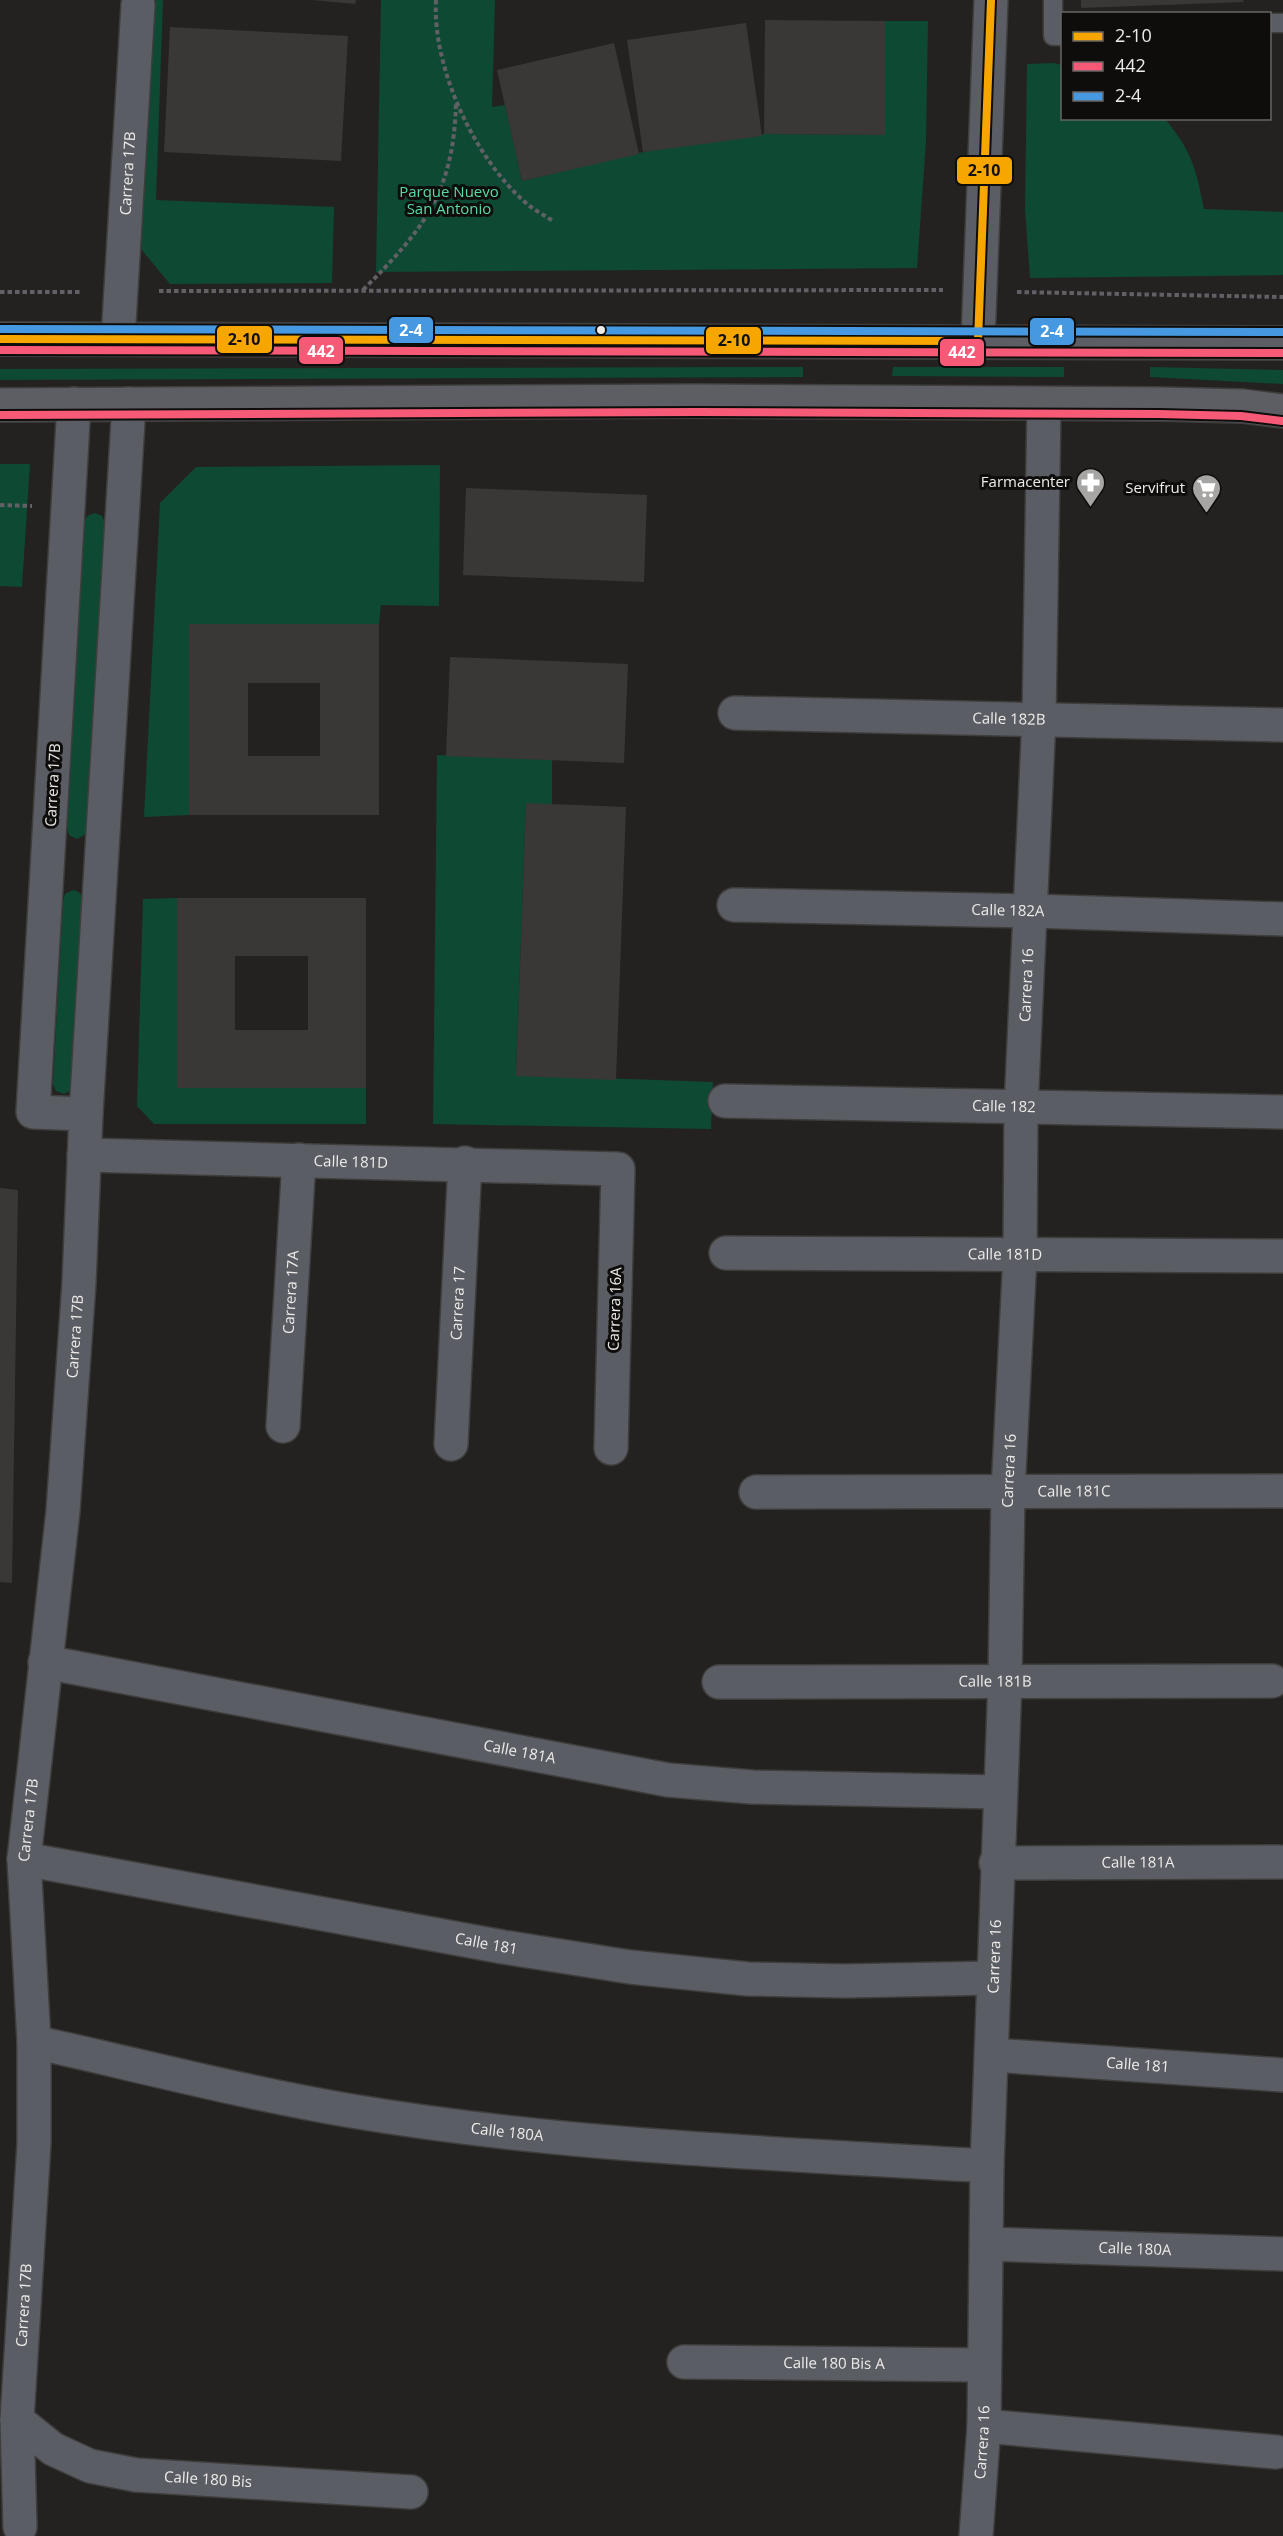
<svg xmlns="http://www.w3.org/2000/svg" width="1283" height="2536" font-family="'Open Sans',sans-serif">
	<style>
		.green { fill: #0e4934 }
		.building { fill: #3a3836; fill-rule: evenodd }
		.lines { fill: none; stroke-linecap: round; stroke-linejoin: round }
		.service-casing { stroke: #3f3e3d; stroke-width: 21 }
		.minor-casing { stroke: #3f3e3d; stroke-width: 36 }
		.tertiary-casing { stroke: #3f3e3d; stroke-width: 36 }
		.primary-casing { stroke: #3f3e3d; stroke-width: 36 }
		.path { stroke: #606065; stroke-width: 4; stroke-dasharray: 4.5 3; stroke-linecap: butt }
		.service { stroke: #5b5d64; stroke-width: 18 }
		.minor { stroke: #5b5d64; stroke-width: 33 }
		.tertiary { stroke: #5b5d64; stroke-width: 33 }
		.primary { stroke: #5d5e64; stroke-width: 33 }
		.bus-1-casing { stroke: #0e0d0b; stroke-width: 12 }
		.bus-2-casing { stroke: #0e0d0b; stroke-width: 12 }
		.bus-3-casing { stroke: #0e0d0b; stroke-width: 12 }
		.bus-1 { stroke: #f7a600; stroke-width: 8 }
		.bus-2 { stroke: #f75a77; stroke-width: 8 }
		.bus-3 { stroke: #4699e1; stroke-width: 8 }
		.bus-dot { fill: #edece9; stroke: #0e0d0b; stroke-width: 2 }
		.labels { text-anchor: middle; stroke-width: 6; stroke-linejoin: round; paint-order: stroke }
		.street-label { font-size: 15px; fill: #edece9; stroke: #0e0d0b }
		.park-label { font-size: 15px; fill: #5adaa5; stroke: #0e0d0b }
		.poi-label { font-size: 15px; fill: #edece9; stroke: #0e0d0b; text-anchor: end }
		.line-badge { stroke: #0e0d0b; stroke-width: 2 }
		.badge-label { font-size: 16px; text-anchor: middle; font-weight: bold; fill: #fff }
		.pale-badge-label { font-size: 16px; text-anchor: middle; font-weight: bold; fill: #111 }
	</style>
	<rect width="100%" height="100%" fill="#242220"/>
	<!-- green -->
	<g class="green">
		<polygon points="151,0 163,0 156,200 334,207 332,283 170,284 141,249"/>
		<polygon points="381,0 495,0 492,107 505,105 522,181 643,152 764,134 884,135 885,21 928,21 926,141 917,268 376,272"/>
		<path d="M 1053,63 L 1062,65 L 1062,118 L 1165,119 C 1192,151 1196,169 1204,209 L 1283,212 L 1283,275 L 1030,278 L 1025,209 L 1027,64 Z"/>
		<polygon points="803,367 803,377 0,380 0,369"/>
		<polygon points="893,367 1064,367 1064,377 892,376"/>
		<polygon points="1150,367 1283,370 1283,384 1150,377"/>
		<polygon points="0,464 30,464 22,587 0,586"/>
		<polygon points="440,465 439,606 381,605 379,624 189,624 189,815 144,817 160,503 196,467"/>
		<polygon points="95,513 102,516 106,524 88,833 77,839 69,835 67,828 84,523 87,516"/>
		<polygon points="437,755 552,760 552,804 526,804 516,1075 713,1082 711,1129 433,1124"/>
		<polygon points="73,890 79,892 84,899 73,1089 64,1094 56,1091 53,1084 63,902 65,894"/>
		<polygon points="177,898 177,1088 366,1088 366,1124 154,1124 137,1106 143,899"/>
	</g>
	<!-- building -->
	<g class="building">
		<polygon points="312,0 356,0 355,4"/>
		<polygon points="1081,0 1243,0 1244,2 1081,8"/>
		<polygon points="765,20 885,21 885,135 764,134"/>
		<polygon points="746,23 762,136 643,152 627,40"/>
		<polygon points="170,27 348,36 341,161 164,152"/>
		<polygon points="614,43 639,154 522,181 497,70"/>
		<polygon points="466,488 647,495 644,582 463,575"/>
		<path d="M 189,624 L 379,624 L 379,815 L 189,815 ZM 248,683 L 320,683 L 320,756 L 248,756 Z"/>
		<polygon points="450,657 628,664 624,763 446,756"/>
		<polygon points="526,803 626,807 616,1080 516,1076"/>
		<path d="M 177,898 L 366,898 L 366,1088 L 177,1088 ZM 235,956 L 308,956 L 308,1030 L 235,1030 Z"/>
		<polygon points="0,1188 18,1190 12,1583 0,1582"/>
	</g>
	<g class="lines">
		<defs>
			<g id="service">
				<polyline points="1053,0 1053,36 1062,36"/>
				<polyline points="1270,23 1283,23"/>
			</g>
			<g id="minor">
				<path id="s1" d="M 118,339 L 138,5"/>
				<polyline points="74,404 33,1112 86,1114"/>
				<path id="s2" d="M 735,713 L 1283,725"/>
				<path id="s3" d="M 734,905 L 1031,911 L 1283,919"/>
				<path id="s4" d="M 725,1101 L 1283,1112"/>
				<path id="s5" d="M 84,1155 L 618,1169 L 611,1448"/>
				<path id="s6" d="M 726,1253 L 1283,1256"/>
				<path id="s7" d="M 283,1426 L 299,1160"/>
				<path id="s8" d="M 451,1444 L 465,1163"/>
				<path id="s9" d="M 756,1492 L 1283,1491"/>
				<path id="s10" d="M 45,1662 L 668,1780 L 752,1787 L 1000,1792"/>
				<path id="s11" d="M 719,1682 L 1272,1681"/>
				<path id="s12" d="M 24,1859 L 503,1947 L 630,1967 L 748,1979 L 844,1981 L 994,1978"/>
				<path id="s13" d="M 996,1863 L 1280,1862"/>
				<path id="s14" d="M 34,2042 C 138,2065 241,2092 346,2110 C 558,2146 773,2153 987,2166"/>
				<path id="s15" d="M 992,2055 L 1283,2075"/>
				<path id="s16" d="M 987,2244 L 1283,2254"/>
				<path id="s17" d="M 684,2362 L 983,2365"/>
				<path id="s18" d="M 17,2420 L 53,2449 L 90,2466 L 136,2475 L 411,2492"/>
				<polyline points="984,2426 1276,2452"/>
				<path id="s19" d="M 20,2527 L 17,2420 L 34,2143 L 34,2042 L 24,1859 L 63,1511 L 79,1283 L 86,1114 L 129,404"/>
				<path id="s20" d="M 976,2536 L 984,2426 L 987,2166 L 1005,1680 L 1008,1492 L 1020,1255 L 1021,1108 L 1039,718 L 1044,404"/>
			</g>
			<polyline id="tertiary" points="978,341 991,0"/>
			<g id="primary">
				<polyline points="0,339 1283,343"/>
				<polyline points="0,405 698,401 1159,404 1242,406 1283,411"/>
			</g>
		</defs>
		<!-- service casing -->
		<use href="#service" class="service-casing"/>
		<!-- minor casing -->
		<use href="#minor" class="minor-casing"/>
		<!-- tertiary casing -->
		<use href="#tertiary" class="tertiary-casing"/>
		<!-- primary casing -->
		<use href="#primary" class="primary-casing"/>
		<!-- path -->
		<g class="path">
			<path d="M 436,0 C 432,68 475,159 526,203 C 534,210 544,215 553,221"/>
			<path d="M 363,290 C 424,229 454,192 456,102"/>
			<polyline points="159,291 943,290"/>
			<polyline points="0,292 82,292"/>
			<polyline points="1017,292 1283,297"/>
			<polyline points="0,505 32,506"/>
		</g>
		<!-- service -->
		<use href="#service" class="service"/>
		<!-- minor -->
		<use href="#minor" class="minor"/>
		<!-- tertiary -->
		<use href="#tertiary" class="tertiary"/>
		<!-- primary -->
		<use href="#primary" class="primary"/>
		<defs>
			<g id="bus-1">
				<polyline points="0,339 978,341"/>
				<polyline points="978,341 991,0"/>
			</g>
			<g id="bus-2">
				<polyline points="0,350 1283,353"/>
				<polyline points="0,415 698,412 1159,414 1241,416 1282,421"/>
			</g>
			<polyline id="bus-3" points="0,329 1283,332"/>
		</defs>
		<!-- bus-1 casing -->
		<use href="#bus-1" class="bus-1-casing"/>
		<!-- bus-2 casing -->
		<use href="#bus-2" class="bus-2-casing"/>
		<!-- bus-3 casing -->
		<use href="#bus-3" class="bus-3-casing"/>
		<!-- bus-1 -->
		<use href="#bus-1" class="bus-1"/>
		<!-- bus-2 -->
		<use href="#bus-2" class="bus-2"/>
		<!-- bus-3 -->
		<use href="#bus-3" class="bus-3"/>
	</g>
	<!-- icons -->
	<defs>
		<symbol id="pharmacy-pin" viewBox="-11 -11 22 30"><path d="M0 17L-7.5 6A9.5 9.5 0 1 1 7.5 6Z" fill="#a7a5a3" stroke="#0e0d0b"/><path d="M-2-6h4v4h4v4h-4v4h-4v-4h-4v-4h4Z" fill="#fff"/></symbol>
		<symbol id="supermarket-pin" viewBox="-11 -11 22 30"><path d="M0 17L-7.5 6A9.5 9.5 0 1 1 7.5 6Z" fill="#a7a5a3" stroke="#0e0d0b"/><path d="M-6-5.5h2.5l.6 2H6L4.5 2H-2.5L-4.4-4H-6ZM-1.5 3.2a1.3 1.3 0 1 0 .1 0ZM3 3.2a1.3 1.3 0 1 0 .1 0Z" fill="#fff"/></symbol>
	</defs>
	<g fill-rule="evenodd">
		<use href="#pharmacy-pin" x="1074" y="466" width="33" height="45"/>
		<use href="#supermarket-pin" x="1190" y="472" width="33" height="45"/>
	</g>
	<!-- markers -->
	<circle class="bus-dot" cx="601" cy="330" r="5"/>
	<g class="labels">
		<!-- street labels -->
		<g class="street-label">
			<text dy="5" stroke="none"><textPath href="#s1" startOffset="166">Carrera 17B</textPath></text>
			<text dy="5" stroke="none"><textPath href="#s2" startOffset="274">Calle 182B</textPath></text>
			<text transform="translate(53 785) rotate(-87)" y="5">Carrera 17B</text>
			<text dy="5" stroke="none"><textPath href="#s3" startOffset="274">Calle 182A</textPath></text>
			<text dy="5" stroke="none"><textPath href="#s20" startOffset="1552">Carrera 16</textPath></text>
			<text dy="5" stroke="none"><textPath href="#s4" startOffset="279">Calle 182</textPath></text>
			<text dy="5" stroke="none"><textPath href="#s5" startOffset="267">Calle 181D</textPath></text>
			<text dy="5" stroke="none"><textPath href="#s6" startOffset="279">Calle 181D</textPath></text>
			<text dy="5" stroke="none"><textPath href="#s7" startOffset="134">Carrera 17A</textPath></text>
			<text dy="5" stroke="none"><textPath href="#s8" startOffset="141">Carrera 17</textPath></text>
			<text transform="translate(615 1309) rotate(-88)" y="5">Carrera 16A</text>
			<text dy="5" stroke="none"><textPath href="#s19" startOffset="1194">Carrera 17B</textPath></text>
			<text dy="5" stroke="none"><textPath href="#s20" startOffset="1066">Carrera 16</textPath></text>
			<text dy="5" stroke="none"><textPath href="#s9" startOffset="318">Calle 181C</textPath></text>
			<text dy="5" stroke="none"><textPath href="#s11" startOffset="276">Calle 181B</textPath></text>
			<text dy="5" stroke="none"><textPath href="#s10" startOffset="483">Calle 181A</textPath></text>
			<text dy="5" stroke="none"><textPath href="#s19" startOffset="708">Carrera 17B</textPath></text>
			<text dy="5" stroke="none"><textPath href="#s13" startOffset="142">Calle 181A</textPath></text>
			<text dy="5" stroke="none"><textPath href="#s12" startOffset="470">Calle 181</textPath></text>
			<text dy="5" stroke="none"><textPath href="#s20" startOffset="580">Carrera 16</textPath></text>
			<text dy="5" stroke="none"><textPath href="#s15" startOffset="146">Calle 181</textPath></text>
			<text dy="5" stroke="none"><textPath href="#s14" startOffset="482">Calle 180A</textPath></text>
			<text dy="5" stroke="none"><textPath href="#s16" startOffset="148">Calle 180A</textPath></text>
			<text dy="5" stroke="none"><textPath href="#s19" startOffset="222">Carrera 17B</textPath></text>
			<text dy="5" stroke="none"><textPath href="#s17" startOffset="150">Calle 180 Bis A</textPath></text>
			<text dy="5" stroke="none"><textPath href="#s20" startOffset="94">Carrera 16</textPath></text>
			<text dy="5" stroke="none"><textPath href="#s18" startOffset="206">Calle 180 Bis</textPath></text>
		</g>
		<!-- park labels -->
		<g class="park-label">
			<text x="449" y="197">Parque Nuevo<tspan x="449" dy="17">San Antonio</tspan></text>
		</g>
		<!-- poi labels -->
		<g class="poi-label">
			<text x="1070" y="487">Farmacenter</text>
			<text x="1185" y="493">Servifrut</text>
		</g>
	</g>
	<g class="line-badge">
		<rect x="956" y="156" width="57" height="29" rx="6" fill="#f7a600"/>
		<rect x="388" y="316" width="46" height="28" rx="6" fill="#4699e1"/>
		<rect x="1029" y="317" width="46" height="29" rx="6" fill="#4699e1"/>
		<rect x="216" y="325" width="57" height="29" rx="6" fill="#f7a600"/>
		<rect x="705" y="326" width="57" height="29" rx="6" fill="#f7a600"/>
		<rect x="298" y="336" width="46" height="29" rx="6" fill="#f75a77"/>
		<rect x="939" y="338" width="46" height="29" rx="6" fill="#f75a77"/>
	</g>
	<g class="badge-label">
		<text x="411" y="336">2-4</text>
		<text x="1052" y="337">2-4</text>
		<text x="321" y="357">442</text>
		<text x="962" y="358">442</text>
	</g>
	<g class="pale-badge-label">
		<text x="984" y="176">2-10</text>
		<text x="244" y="345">2-10</text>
		<text x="734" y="346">2-10</text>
	</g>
	<!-- legend -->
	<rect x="1061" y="12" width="210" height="108" fill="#0e0d0b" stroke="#676664" stroke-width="1.5"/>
	<rect x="1073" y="32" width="30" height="9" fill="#f7a600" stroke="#676664" stroke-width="1.5"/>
	<text x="1115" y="42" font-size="18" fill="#edece9">2-10</text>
	<rect x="1073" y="62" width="30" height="9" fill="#f75a77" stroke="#676664" stroke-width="1.5"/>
	<text x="1115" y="72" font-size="18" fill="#edece9">442</text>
	<rect x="1073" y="92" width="30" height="9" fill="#4699e1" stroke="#676664" stroke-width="1.5"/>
	<text x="1115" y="102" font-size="18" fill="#edece9">2-4</text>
</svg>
